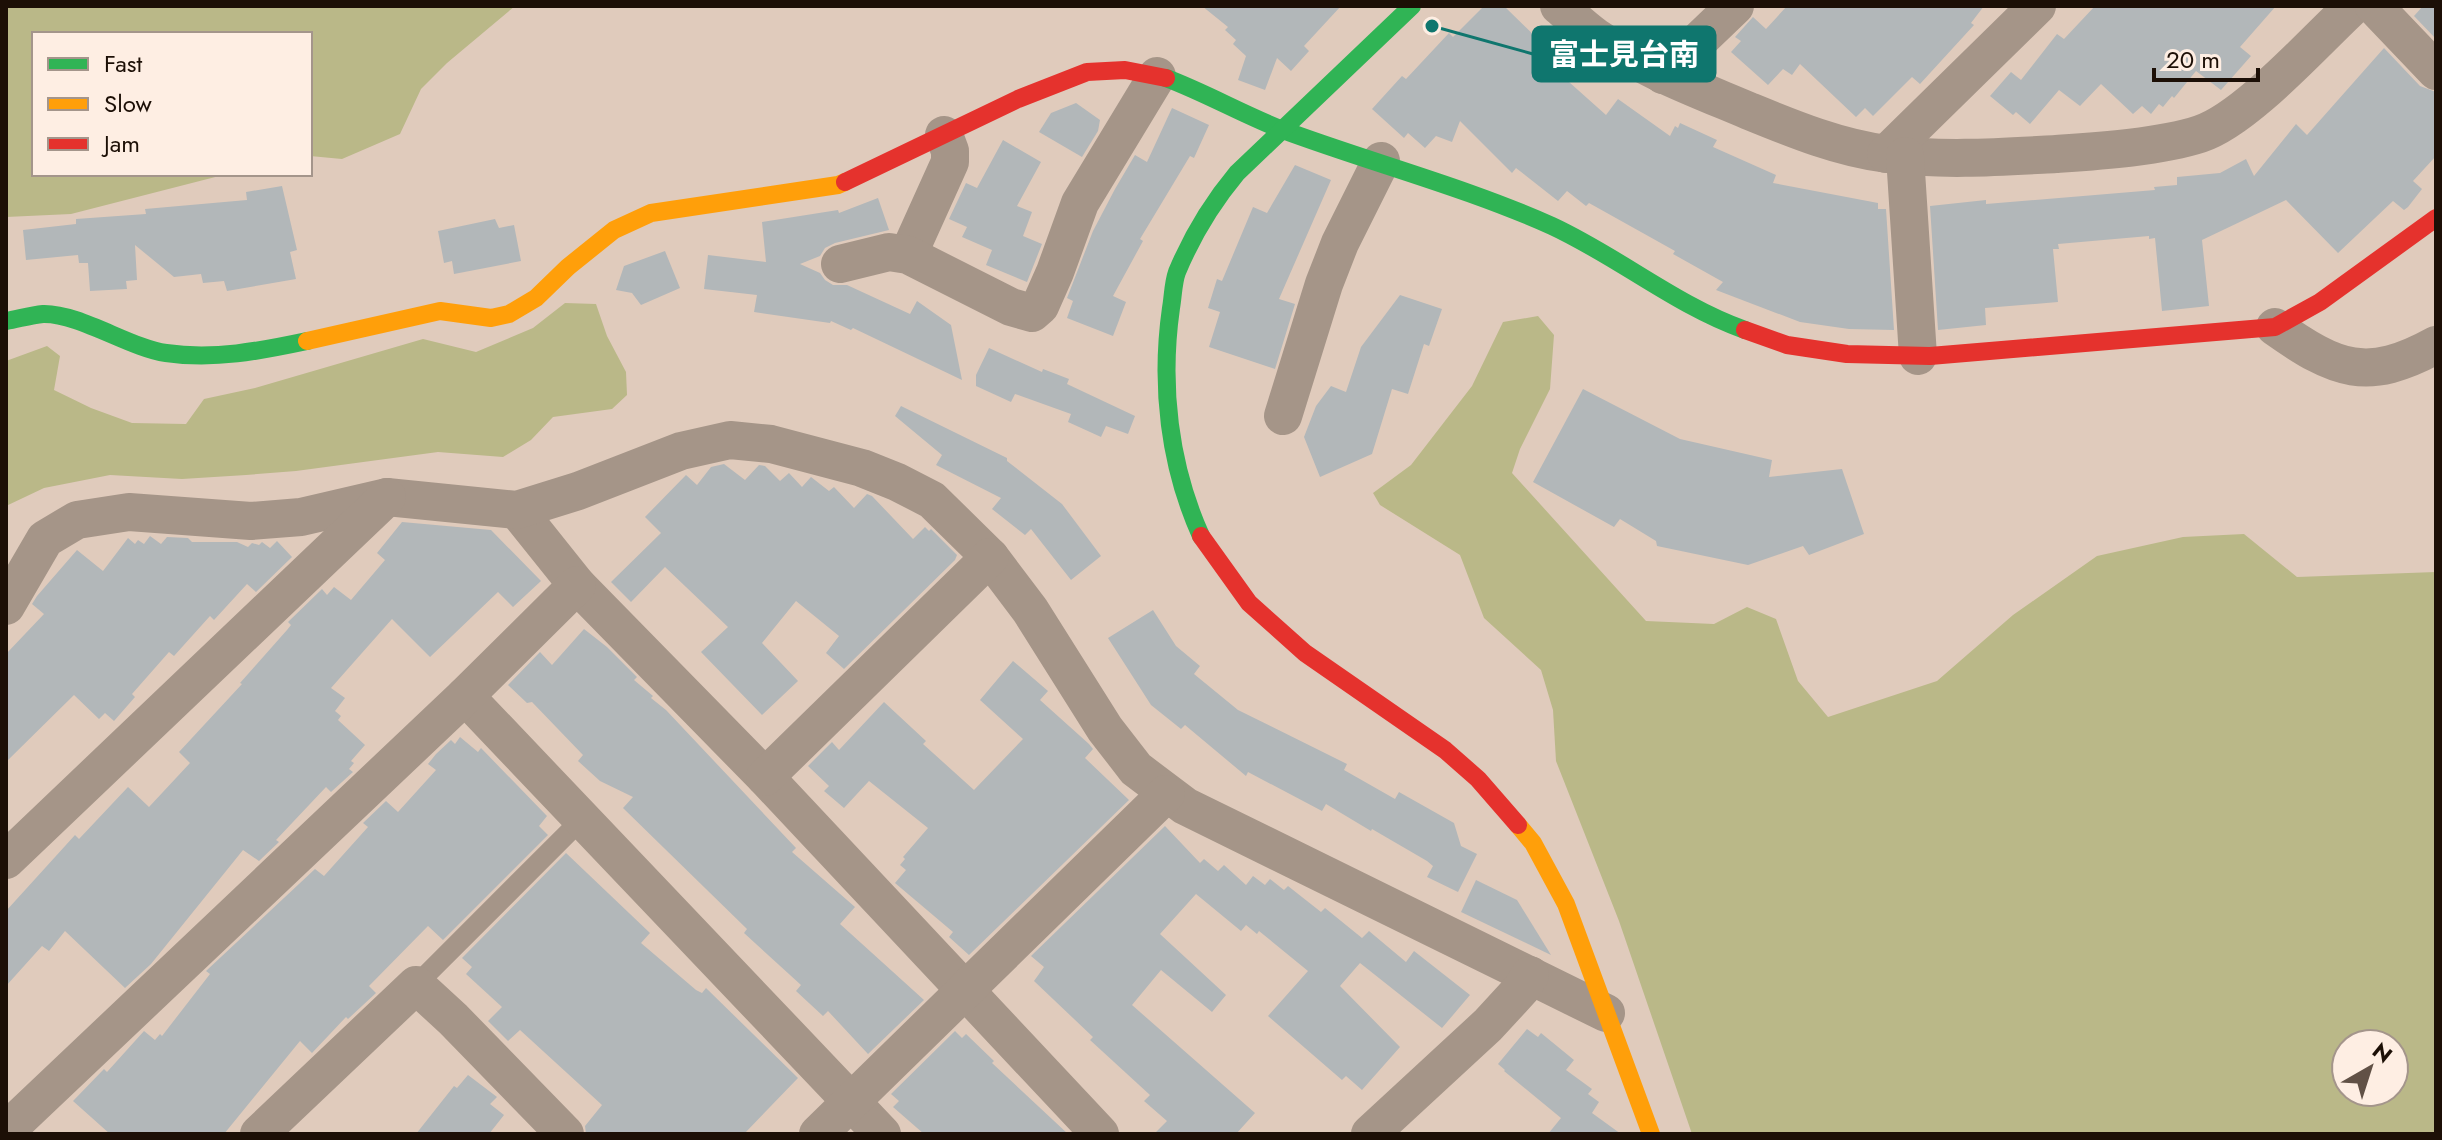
<svg xmlns="http://www.w3.org/2000/svg" width="2442" height="1140" font-family="Jost,'Noto Sans JP',sans-serif">
	<style>
		.forest { fill: #bab888; fill-rule: evenodd }
		.building { fill: #b2b7b9 }
		.lines { fill: none; stroke-linecap: round; stroke-linejoin: round }
		.lane { stroke: #a59588; stroke-width: 20 }
		.street { stroke: #a59588; stroke-width: 38 }
		.fast { stroke: #30b455; stroke-width: 18 }
		.slow { stroke: #ff9f0a; stroke-width: 18 }
		.jam { stroke: #e5322d; stroke-width: 18 }
		.leader { fill: none; stroke: #0f766e; stroke-width: 3 }
		.callout-dot { fill: #0f766e; stroke: #feeee3; stroke-width: 3 }
		.callout { fill: #0f766e; stroke: #0f766e; stroke-width: 3 }
		.callout-label { font-size: 30px; text-anchor: middle; font-weight: bold; fill: #fff }
	</style>
	<rect width="100%" height="100%" fill="#e0cbbc"/>
	<!-- forest -->
	<g class="forest">
		<polygon points="6,6 515,6 447,63 421,89 400,134 342,159 310,156 310,34 34,34 34,174 227,174 71,214 6,217"/>
		<polygon points="565,303 596,304 607,336 626,372 627,395 612,409 553,417 531,440 503,457 438,452 296,471 246,475 182,479 110,475 44,488 6,506 6,361 47,346 60,356 54,390 91,408 132,423 186,424 204,399 255,388 423,339 476,352 533,328"/>
		<path d="M 1538,316 L 1554,335 L 1550,389 L 1520,449 L 1512,473 L 1646,621 L 1714,624 L 1747,607 L 1776,619 L 1798,681 L 1828,717 L 1937,681 L 2013,615 L 2097,556 L 2183,537 L 2244,534 L 2297,577 L 2436,572 L 2436,1134 L 1692,1134 L 1619,921 L 1556,761 L 1553,710 L 1541,670 L 1484,618 L 1460,555 L 1380,505 L 1373,493 L 1411,465 L 1472,386 L 1503,322 ZM 2346,1044 L 2394,1044 L 2394,1092 L 2346,1092 Z"/>
	</g>
	<!-- building -->
	<g class="building">
		<polygon points="1202,6 1341,6 1304,46 1309,51 1291,71 1277,58 1265,90 1238,80 1246,56 1233,44 1236,40 1225,30 1228,27"/>
		<polygon points="1484,6 1504,6 1540,41 1532,49 1606,115 1618,99 1670,136 1675,126 1678,128 1680,123 1717,140 1713,147 1776,175 1773,183 1878,203 1878,209 1886,209 1894,330 1849,329 1800,322 1716,290 1723,282 1673,254 1675,251 1589,203 1586,206 1567,191 1558,201 1516,168 1512,173 1460,121 1452,142 1436,136 1425,148 1408,133 1404,138 1372,109 1402,76 1406,79 1449,33 1453,37"/>
		<polygon points="1787,6 1984,6 1971,23 1974,25 1920,84 1912,77 1873,116 1865,108 1856,117 1800,64 1792,75 1783,69 1768,85 1731,52 1741,41 1735,37 1753,17 1766,29"/>
		<polygon points="2095,6 2276,6 2240,47 2251,56 2221,90 2196,71 2174,98 2172,96 2163,107 2159,104 2151,114 2142,106 2133,114 2101,84 2080,106 2059,90 2030,124 2016,112 2013,115 1990,96 2011,72 2021,80 2057,34 2064,39"/>
		<polygon points="2423,6 2436,6 2436,39 2414,16"/>
		<polygon points="2384,48 2420,86 2436,92 2436,156 2413,181 2422,189 2408,207 2404,210 2393,201 2338,253 2286,200 2202,240 2209,306 2162,311 2155,238 2149,239 2149,236 2058,244 2059,249 2053,249 2058,302 1985,308 1986,325 1938,330 1930,206 1986,200 1986,204 2155,190 2154,187 2177,185 2177,177 2220,173 2246,159 2254,176 2296,124 2307,135"/>
		<polygon points="1076,103 1100,120 1098,131 1082,157 1039,132 1051,113"/>
		<polygon points="1172,108 1209,125 1194,158 1190,156 1140,239 1143,241 1113,296 1126,302 1113,336 1067,318 1073,301 1067,298 1093,231 1115,189 1135,155 1147,162"/>
		<polygon points="1003,140 1041,162 1017,206 1032,212 1023,236 1042,244 1027,282 986,265 992,250 962,237 967,227 949,219 966,183 977,188"/>
		<polygon points="1295,165 1331,180 1279,299 1295,304 1275,369 1209,347 1220,312 1208,308 1217,279 1222,281 1253,207 1267,213"/>
		<polygon points="282,186 297,250 290,252 296,279 227,291 224,281 203,283 201,274 174,277 135,245 137,280 126,281 127,289 90,291 88,263 79,263 78,255 26,260 23,230 76,224 76,219 146,214 145,209 247,200 246,192"/>
		<polygon points="878,198 889,230 835,243 825,248 820,256 800,264 820,273 825,280 833,285 847,285 910,314 917,301 951,325 962,380 853,328 851,330 831,321 830,323 754,312 757,295 704,289 708,255 766,262 762,222 838,210 839,213"/>
		<polygon points="495,219 499,228 514,225 521,261 454,274 452,261 444,263 438,231"/>
		<polygon points="665,251 680,288 641,305 632,293 616,290 624,266"/>
		<polygon points="1400,295 1442,309 1429,346 1424,344 1408,394 1392,389 1372,454 1320,477 1304,437 1316,406 1331,386 1346,392 1361,347"/>
		<polygon points="989,348 1042,372 1043,369 1069,379 1067,384 1135,416 1128,434 1106,426 1101,437 1068,422 1071,414 1015,394 1011,402 976,386 976,375"/>
		<polygon points="1583,389 1680,439 1772,460 1769,477 1842,469 1864,534 1809,555 1803,546 1748,565 1657,546 1656,541 1620,519 1614,527 1533,482"/>
		<polygon points="901,406 1007,458 1007,461 1062,504 1101,556 1071,580 1031,529 1025,535 992,509 1001,498 936,465 942,455 895,416"/>
		<polygon points="724,464 745,480 759,465 765,466 780,481 789,473 802,487 811,477 829,491 834,487 854,508 867,494 872,496 913,539 925,527 929,531 931,529 957,555 955,560 844,669 826,653 839,636 796,601 762,643 798,681 762,715 701,652 728,627 665,567 631,602 611,582 661,533 645,517 686,475 697,485 711,467"/>
		<polygon points="402,522 491,530 541,581 513,607 498,592 430,657 392,619 331,688 345,698 335,711 341,716 338,720 365,745 351,761 354,763 349,769 353,772 331,792 326,787 276,840 279,842 259,861 243,850 151,964 125,988 65,931 49,951 42,946 6,986 6,911 75,835 79,839 128,787 149,807 190,763 179,752 242,684 240,683 287,630 291,625 288,622 322,589 327,595 334,587 351,600 385,560 377,553"/>
		<polygon points="150,536 161,544 167,537 188,538 192,542 237,542 248,547 252,543 259,545 262,542 270,548 277,541 292,557 256,592 247,584 214,620 210,616 174,656 169,652 132,694 135,697 114,721 105,713 99,719 74,695 6,762 6,654 44,614 32,604 37,596 77,550 103,571 128,538 135,544 138,540 144,544"/>
		<polygon points="1153,610 1176,646 1200,666 1194,674 1238,710 1347,764 1344,770 1395,799 1399,792 1454,823 1461,846 1477,854 1458,892 1427,877 1433,866 1427,861 1372,829 1371,831 1326,804 1322,811 1248,772 1246,776 1185,725 1181,729 1151,705 1108,638"/>
		<polygon points="584,629 607,647 637,677 634,680 653,696 651,698 666,710 796,848 792,852 855,907 840,924 924,1000 868,1054 828,1011 823,1016 796,991 801,985 744,933 747,929 623,808 633,797 600,781 578,761 583,755 532,702 527,703 508,685 540,652 552,665"/>
		<polygon points="1013,661 1048,691 1040,700 1089,744 1093,749 1085,758 1129,800 969,955 949,937 953,932 895,883 906,870 900,865 905,859 903,857 928,828 869,781 844,808 824,791 829,786 808,766 832,742 839,750 884,702 926,741 923,744 974,790 1023,739 980,700"/>
		<polygon points="460,737 478,752 481,748 547,816 539,826 548,835 443,940 428,926 369,986 376,993 348,1019 346,1017 312,1053 300,1041 224,1134 110,1134 73,1101 104,1069 107,1072 144,1031 155,1040 160,1034 162,1036 210,974 206,971 315,869 324,876 368,827 363,823 386,801 398,812 436,770 428,764 436,754 451,740 455,744"/>
		<polygon points="1165,826 1200,863 1204,859 1218,871 1224,865 1246,885 1253,876 1265,885 1270,879 1284,890 1288,886 1321,912 1325,908 1362,938 1369,931 1406,962 1414,951 1470,995 1442,1028 1360,963 1340,986 1400,1047 1362,1090 1346,1076 1342,1080 1268,1016 1308,971 1259,931 1257,934 1246,925 1241,931 1196,894 1160,934 1226,995 1212,1012 1161,970 1132,1005 1255,1113 1236,1134 1154,1134 1167,1121 1144,1101 1150,1095 1090,1040 1093,1037 1034,981 1044,967 1031,956"/>
		<polygon points="566,853 650,933 641,943 696,990 702,993 706,988 798,1078 744,1134 586,1134 585,1126 602,1105 520,1030 508,1041 488,1021 502,1007 466,974 472,967 462,958"/>
		<polygon points="1476,880 1517,900 1551,955 1461,912"/>
		<polygon points="1527,1029 1538,1037 1541,1033 1574,1060 1566,1070 1592,1089 1588,1094 1599,1102 1592,1113 1621,1134 1548,1134 1561,1118 1504,1071 1505,1070 1498,1064"/>
		<polygon points="955,1031 962,1038 966,1034 994,1061 992,1063 1068,1134 924,1134 893,1107 899,1101 891,1094"/>
		<polygon points="468,1075 497,1097 490,1104 504,1115 489,1134 416,1134 454,1086 457,1088"/>
	</g>
	<g class="lines">
		<!-- lane -->
		<polyline class="lane" points="416,985 582,819"/>
		<!-- street -->
		<g class="street">
			<path d="M 1559,6 C 1571,16 1583,28 1596,37 C 1643,69 1697,89 1749,111 C 1793,129 1839,148 1887,154 C 1944,161 2000,157 2056,154 C 2099,151 2160,147 2200,134 C 2246,119 2315,41 2353,6"/>
			<polyline points="2374,6 2436,71"/>
			<polyline points="1663,75 1735,6"/>
			<polyline points="1886,154 2037,6"/>
			<polyline points="1905,156 1918,356"/>
			<polyline points="908,255 950,162 950,151 944,135"/>
			<polyline points="840,264 889,252 908,255 1011,307 1032,313 1040,306 1055,272 1080,203 1157,76"/>
			<path d="M 2275,327 C 2336,370 2367,383 2436,345"/>
			<polyline points="1283,416 1324,284 1340,243 1381,161"/>
			<polyline points="517,510 577,585 765,777 1100,1134"/>
			<polyline points="6,606 45,539 77,520 129,512 251,521 301,517 387,497 517,510 578,491 681,451 730,440 771,444 862,468 897,482 932,500 990,557 1030,610 1105,729 1136,769 1185,806 1606,1013"/>
			<polyline points="465,696 882,1134"/>
			<polyline points="765,777 990,557"/>
			<polyline points="6,860 387,497"/>
			<polyline points="6,1131 465,696 577,585"/>
			<polyline points="259,1134 416,985 453,1019 565,1134"/>
			<polyline points="818,1134 1166,794"/>
			<polyline points="1370,1134 1488,1025 1522,988 1530,975"/>
		</g>
		<!-- fast -->
		<g class="fast">
			<path d="M 1166,78 C 1206,93 1244,115 1283,130 C 1372,163 1465,187 1552,226 C 1619,257 1675,305 1745,330"/>
			<path d="M 6,321 C 18,319 31,315 43,314 C 79,313 130,348 166,353 C 214,360 260,351 307,341"/>
			<path d="M 1201,536 C 1169,465 1160,385 1171,308 C 1173,297 1173,283 1177,272 C 1192,236 1212,203 1237,173 L 1412,6"/>
		</g>
		<!-- slow -->
		<g class="slow">
			<polyline points="307,341 440,311 491,318 509,314 536,298 568,267 614,230 651,213 838,185 845,182"/>
			<polyline points="1518,825 1533,843 1566,904 1651,1134"/>
		</g>
		<!-- jam -->
		<g class="jam">
			<polyline points="845,182 1018,99 1087,72 1125,70 1166,78"/>
			<polyline points="1745,330 1787,345 1847,354 1930,356 2275,327 2320,302 2436,218"/>
			<polyline points="1201,536 1249,603 1305,653 1445,750 1478,779 1518,825"/>
		</g>
	</g>
	<!-- callouts -->
	<path class="leader" d="M1432 26L1533 54"/>
	<circle class="callout-dot" cx="1432" cy="26" r="8"/>
	<rect class="callout" x="1533" y="27" width="182" height="54" rx="8"/>
	<g class="callout-label">
		<text x="1624" y="65">富士見台南</text>
	</g>
	<!-- border -->
	<rect width="2442" height="1140" fill="none" stroke="#1c0f06" stroke-width="16"/>
	<!-- legend -->
	<rect x="32" y="32" width="280" height="144" fill="#feeee3" stroke="#a4958b" stroke-width="2"/>
	<rect x="48" y="58" width="40" height="12" fill="#30b455" stroke="#a4958b" stroke-width="2"/>
	<text x="104" y="72" font-size="24" fill="#1c0f06">Fast</text>
	<rect x="48" y="98" width="40" height="12" fill="#ff9f0a" stroke="#a4958b" stroke-width="2"/>
	<text x="104" y="112" font-size="24" fill="#1c0f06">Slow</text>
	<rect x="48" y="138" width="40" height="12" fill="#e5322d" stroke="#a4958b" stroke-width="2"/>
	<text x="104" y="152" font-size="24" fill="#1c0f06">Jam</text>
	<!-- north arrow -->
	<g transform="translate(2370 1068) rotate(39)"><circle r="38" fill="#feeee3" stroke="#a4958b" stroke-width="2"/>
	<path d="M0-6L14 30L0 20L-14 30Z" fill="#615146"/>
	<text y="-12" font-size="22" font-weight="bold" text-anchor="middle" fill="#1c0f06">N</text>
	</g>
	<!-- scale -->
	<path d="M2154 68v12h104v-12" fill="none" stroke="#1c0f06" stroke-width="4"/>
	<text x="2166" y="68" font-size="24" fill="#1c0f06" stroke="#feeee3" stroke-width="6" paint-order="stroke">20 m</text>
</svg>
